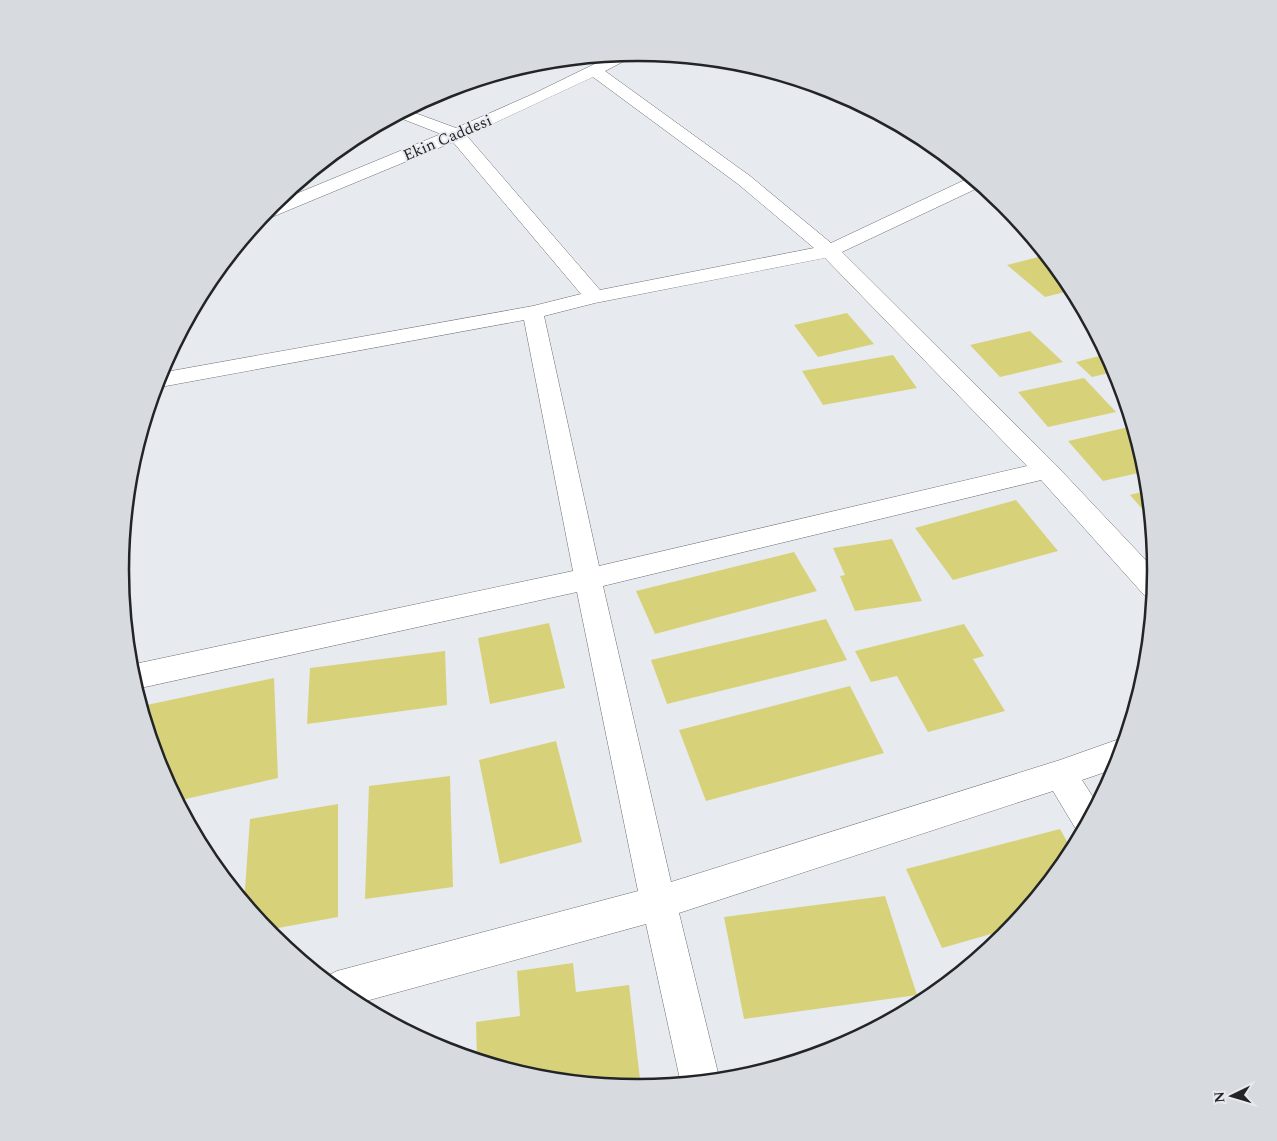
<svg xmlns="http://www.w3.org/2000/svg" width="1277" height="1141" font-family="Spectral,serif">
	<style>
		.building { fill: #d7d27a }
		.lines { fill: none; stroke-linecap: round; stroke-linejoin: round }
		.minor-casing { stroke: #6b6e71; stroke-width: 1 }
		.minor { fill: #fff; fill-rule: evenodd }
		.labels { text-anchor: middle; stroke-width: 4; stroke-linejoin: round; paint-order: stroke }
		.far-street-label { font-size: 16px; fill: #232426; stroke: #e7eaef }
		.rim { fill: none; stroke: #232426; stroke-width: 2.5 }
	</style>
	<rect width="100%" height="100%" fill="#e7eaef"/>
	<!-- building -->
	<g class="building">
		<polygon points="1046,255 1069,283 1073,290 1045,297 1007,265"/>
		<polygon points="1079,302 1089,319 1070,304"/>
		<polygon points="847,313 874,344 818,357 794,325"/>
		<polygon points="1030,331 1063,362 1000,377 970,345"/>
		<polygon points="1107,354 1117,371 1092,377 1076,362"/>
		<polygon points="893,355 917,388 823,405 802,371"/>
		<polygon points="1084,378 1116,412 1048,427 1018,392"/>
		<polygon points="1133,426 1147,471 1103,481 1068,441"/>
		<polygon points="1149,490 1151,519 1130,495"/>
		<polygon points="1016,500 1058,551 953,580 915,528"/>
		<polygon points="892,539 922,601 855,611 840,576 845,575 833,548"/>
		<polygon points="794,552 817,591 655,634 636,591"/>
		<polygon points="826,619 847,660 667,704 651,660"/>
		<polygon points="549,623 565,688 490,704 478,638"/>
		<polygon points="964,624 984,656 973,659 1005,711 928,732 897,676 871,682 855,651"/>
		<polygon points="445,651 447,705 307,724 310,668"/>
		<polygon points="274,678 278,778 177,801 160,768 142,706"/>
		<polygon points="850,686 884,753 706,801 679,730"/>
		<polygon points="556,741 582,842 500,864 479,760"/>
		<polygon points="450,776 453,887 365,899 369,786"/>
		<polygon points="338,804 338,917 267,930 244,903 250,819"/>
		<polygon points="1060,829 1073,852 1012,928 942,948 906,869"/>
		<polygon points="885,896 917,995 744,1019 724,917"/>
		<polygon points="573,963 576,992 629,985 640,1079 601,1085 537,1078 477,1060 476,1022 520,1016 517,971"/>
		<polygon points="823,1052 823,1053 769,1070 767,1061"/>
	</g>
	<g class="lines">
		<defs>
			<path id="minor" d="M 634,53 L 632,57 L 605,71 L 750,176 L 831,243 L 971,177 L 982,186 L 842,252 L 1055,464 L 1156,571 L 1154,598 L 1145,596 L 1041,480 L 603,586 L 671,882 L 1060,760 L 1122,738 L 1126,740 L 1117,768 L 1082,780 L 1098,805 L 1083,833 L 1077,831 L 1053,791 L 679,913 L 720,1081 L 681,1084 L 646,924 L 355,1004 L 323,978 L 337,971 L 638,891 L 577,592 L 136,689 L 130,665 L 573,571 L 524,320 L 155,388 L 160,373 L 533,306 L 581,294 L 453,142 L 272,217 L 261,218 L 274,203 L 441,134 L 395,116 L 407,110 L 456,128 L 533,94 L 613,55 ZM 593,77 L 738,184 L 814,248 L 600,290 L 467,136 ZM 825,258 L 1027,466 L 599,566 L 544,316 L 595,303 Z"/>
		</defs>
		<!-- minor casing -->
		<use href="#minor" class="minor-casing"/>
		<!-- minor -->
		<use href="#minor" class="minor"/>
	</g>
	<g class="labels">
		<!-- far-street labels -->
		<g class="far-street-label">
			<text transform="translate(447 137) rotate(-23)" y="6">Ekin Caddesi</text>
		</g>
	</g>
	<!-- crop -->
	<path d="M0 0H1277V1141H0ZM129 570a509 509 0 1 1 1018 0a509 509 0 1 1-1018 0Z" fill="#d7dadf" fill-rule="evenodd"/>
	<path class="rim" d="M129 570a509 509 0 1 1 1018 0a509 509 0 1 1-1018 0Z"/>
	<!-- north arrow -->
	<g transform="translate(1232 1096) rotate(265)" stroke="#e7eaef" stroke-width="4" paint-order="stroke">
	<path d="M0-4L9 19L0 12L-9 19Z" fill="#232426"/>
	<text y="-8" font-size="14" font-weight="bold" text-anchor="middle" fill="#232426">N</text>
	</g>
</svg>
